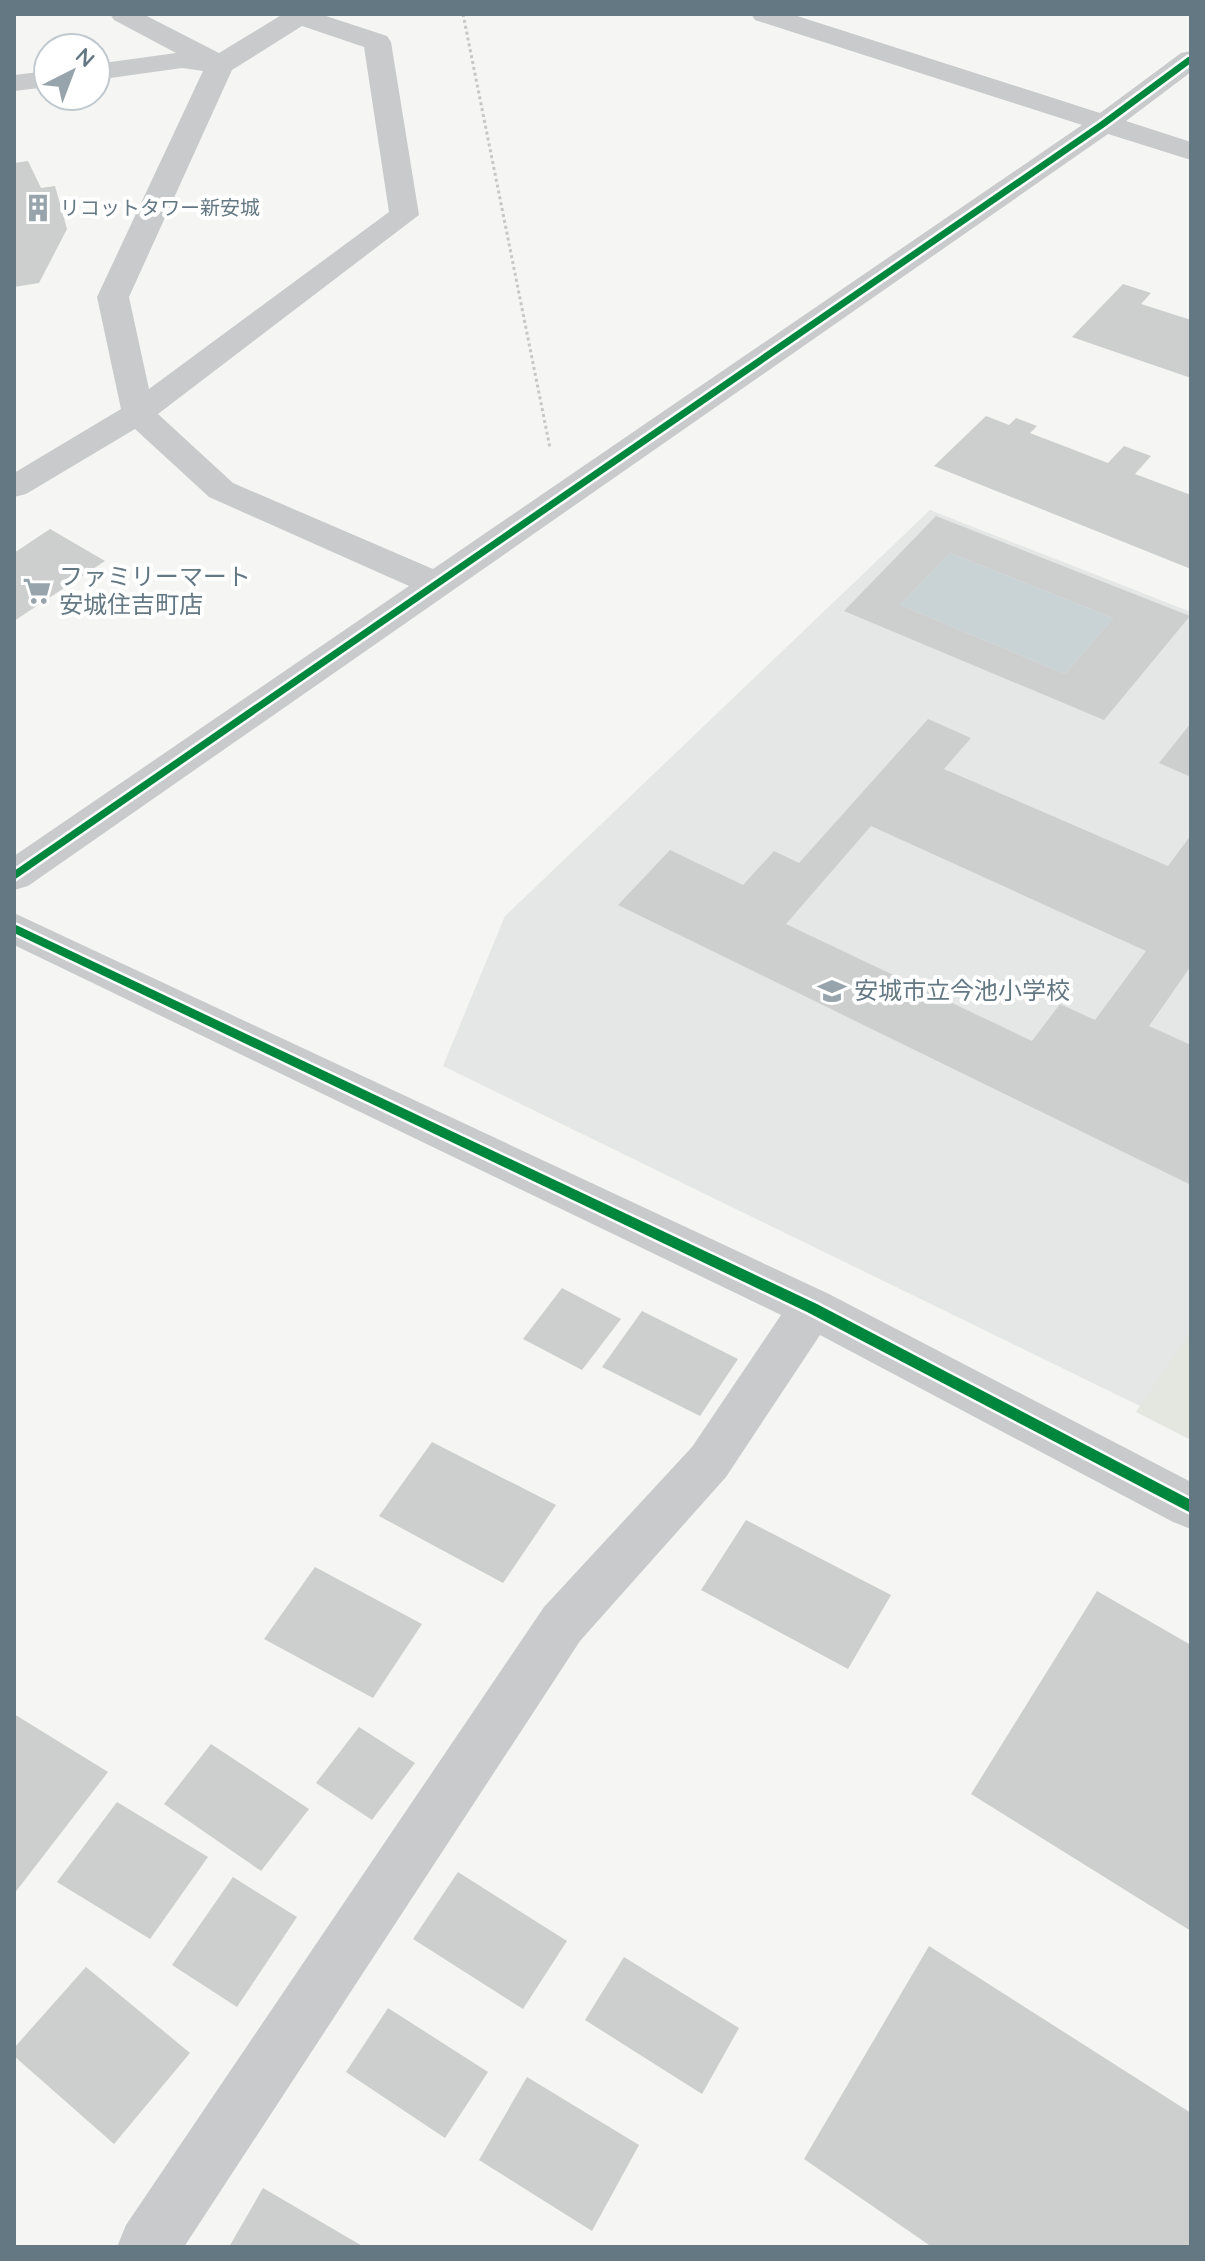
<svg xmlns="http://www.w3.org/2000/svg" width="1205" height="2261" font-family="Quicksand,'Noto Sans JP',sans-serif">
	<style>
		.built { fill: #e5e6e6 }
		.green { fill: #e4e7e0 }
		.water { fill: #c9d3d5 }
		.building { fill: #cdcece; fill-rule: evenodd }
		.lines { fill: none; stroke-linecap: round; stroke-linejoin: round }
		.path { stroke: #c6c8c8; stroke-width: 3; stroke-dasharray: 3 3; stroke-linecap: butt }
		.minor { fill: #c9cacb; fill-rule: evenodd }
		.cycleway-casing { stroke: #fff; stroke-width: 5 }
		.cycleway { fill: #00873e; fill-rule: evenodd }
		.labels { text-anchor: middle; stroke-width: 8; stroke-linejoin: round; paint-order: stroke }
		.far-poi-label { font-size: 20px; fill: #647884; stroke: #fff; text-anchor: start }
		.poi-label { font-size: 24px; fill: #647884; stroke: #fff; text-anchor: start }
	</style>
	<rect width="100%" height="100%" fill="#f5f5f3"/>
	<!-- built -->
	<polygon class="built" points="930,510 1191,612 1191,1431 443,1066 505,916"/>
	<!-- green -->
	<polygon class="green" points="1191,1330 1191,1440 1136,1412"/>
	<!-- water -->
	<polygon class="water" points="950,553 1113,618 1065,674 900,605"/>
	<!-- building -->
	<g class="building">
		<polygon points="28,161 41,188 55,186 67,229 39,283 14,287 14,163"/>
		<polygon points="1123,284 1151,293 1141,304 1191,320 1191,378 1072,337"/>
		<polygon points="986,416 1009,425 1016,418 1037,426 1030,433 1108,463 1124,446 1151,456 1135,474 1191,495 1191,569 934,466"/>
		<path d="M 936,516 L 1190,616 L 1104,720 L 844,611 ZM 950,553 L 1113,618 L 1065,674 L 900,605 Z"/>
		<polygon points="50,529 105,561 14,621 14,553"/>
		<path d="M 928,719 L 971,738 L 944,769 L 1168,866 L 1191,835 L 1191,966 L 1149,1026 L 1191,1045 L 1191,1185 L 618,905 L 670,850 L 743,885 L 774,851 L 799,863 ZM 871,826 L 1146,951 L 1095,1020 L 1060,1004 L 1032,1041 L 786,924 Z"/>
		<polygon points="1191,723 1191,777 1159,763"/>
		<polygon points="562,1288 621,1319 582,1370 523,1339"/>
		<polygon points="642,1311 738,1359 700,1416 602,1367"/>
		<polygon points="432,1442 556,1505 503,1583 379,1516"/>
		<polygon points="746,1520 891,1595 848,1669 701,1590"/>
		<polygon points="315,1567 422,1624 373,1698 264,1639"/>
		<polygon points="1097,1591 1191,1645 1191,1931 971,1794"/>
		<polygon points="14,1714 108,1772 14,1894"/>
		<polygon points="359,1727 415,1763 372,1820 316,1783"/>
		<polygon points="211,1744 309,1809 261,1871 164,1804"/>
		<polygon points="117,1802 208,1857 150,1939 57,1882"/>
		<polygon points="458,1872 567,1941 523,2009 413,1939"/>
		<polygon points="233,1877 297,1917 237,2007 172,1965"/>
		<polygon points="929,1946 1191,2113 1191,2247 932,2247 804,2159"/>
		<polygon points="624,1957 739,2028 702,2094 585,2020"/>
		<polygon points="86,1967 190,2053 114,2144 14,2056 14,2048"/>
		<polygon points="388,2008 488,2072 445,2138 346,2072"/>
		<polygon points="527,2077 639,2145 592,2231 479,2160"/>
		<polygon points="263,2188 364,2247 229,2247"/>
	</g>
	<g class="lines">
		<!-- path -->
		<polyline class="path" points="463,14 550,448"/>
		<!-- minor -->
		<g class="minor">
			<path d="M 110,14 L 143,14 L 219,53 L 283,14 L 320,14 L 387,36 L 391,42 L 419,215 L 158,414 L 233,483 L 433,569 L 1082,125 L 755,20 L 751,14 L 791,14 L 1100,113 L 1181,53 L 1191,51 L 1191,72 L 1126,121 L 1191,142 L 1191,160 L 1108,134 L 28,886 L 14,890 L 14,856 L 409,586 L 209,497 L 135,429 L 26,494 L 14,497 L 14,473 L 121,409 L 97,297 L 203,71 L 182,68 L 96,80 L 96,64 L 176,53 L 114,20 ZM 302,26 L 364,47 L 389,212 L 149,389 L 129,297 L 232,70 Z"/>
			<polygon points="48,71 48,87 14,91 14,75"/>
			<polygon points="14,913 829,1294 1191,1482 1191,1529 1173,1522 820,1335 726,1477 580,1641 184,2247 117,2247 126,2225 544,1607 692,1447 781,1315 14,945"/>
		</g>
		<defs>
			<g id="cycleway">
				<polygon points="1188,57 1191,57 1191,63 1106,126 14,880 14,871 1100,122"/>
				<polygon points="14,924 817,1304 1191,1500 1191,1513 807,1312 14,933"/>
			</g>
		</defs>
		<!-- cycleway casing -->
		<use href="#cycleway" class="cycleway-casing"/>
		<!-- cycleway -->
		<use href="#cycleway" class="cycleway"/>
	</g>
	<!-- icons -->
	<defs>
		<symbol id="building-bare" viewBox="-9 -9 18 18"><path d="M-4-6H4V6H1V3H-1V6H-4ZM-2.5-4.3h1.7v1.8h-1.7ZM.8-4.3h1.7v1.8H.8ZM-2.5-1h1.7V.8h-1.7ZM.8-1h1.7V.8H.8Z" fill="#97a4ab" stroke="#fff" stroke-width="2.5" paint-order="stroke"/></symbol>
		<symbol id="supermarket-bare" viewBox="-9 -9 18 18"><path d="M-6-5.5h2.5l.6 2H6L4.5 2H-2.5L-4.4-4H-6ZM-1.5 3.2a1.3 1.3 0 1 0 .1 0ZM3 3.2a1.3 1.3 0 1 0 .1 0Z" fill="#97a4ab" stroke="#fff" stroke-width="2.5" paint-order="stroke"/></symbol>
		<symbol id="school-bare" viewBox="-9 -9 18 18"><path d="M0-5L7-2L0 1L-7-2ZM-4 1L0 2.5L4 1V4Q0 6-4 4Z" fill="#97a4ab" stroke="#fff" stroke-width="2.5" paint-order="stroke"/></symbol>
	</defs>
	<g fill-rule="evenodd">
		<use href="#building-bare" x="18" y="188" width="40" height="40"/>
		<use href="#supermarket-bare" x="17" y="571" width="40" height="40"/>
		<use href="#school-bare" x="812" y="971" width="40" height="40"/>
	</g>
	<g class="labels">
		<!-- far-poi labels -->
		<g class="far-poi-label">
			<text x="60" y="215">リコットタワー新安城</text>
		</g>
		<!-- poi labels -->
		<g class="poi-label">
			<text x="59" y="585">ファミリーマート<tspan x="59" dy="28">安城住吉町店</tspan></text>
			<text x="854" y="999">安城市立今池小学校</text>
		</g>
	</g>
	<!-- border -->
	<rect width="1205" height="2261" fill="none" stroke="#647884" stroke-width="32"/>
	<!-- north arrow -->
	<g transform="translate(72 72) rotate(42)"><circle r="38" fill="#ffffff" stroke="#c1c9ce" stroke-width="2"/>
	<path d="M0-6L14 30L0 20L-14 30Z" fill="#97a4ab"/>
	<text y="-12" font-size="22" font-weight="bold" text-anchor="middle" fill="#647884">N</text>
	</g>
</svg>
